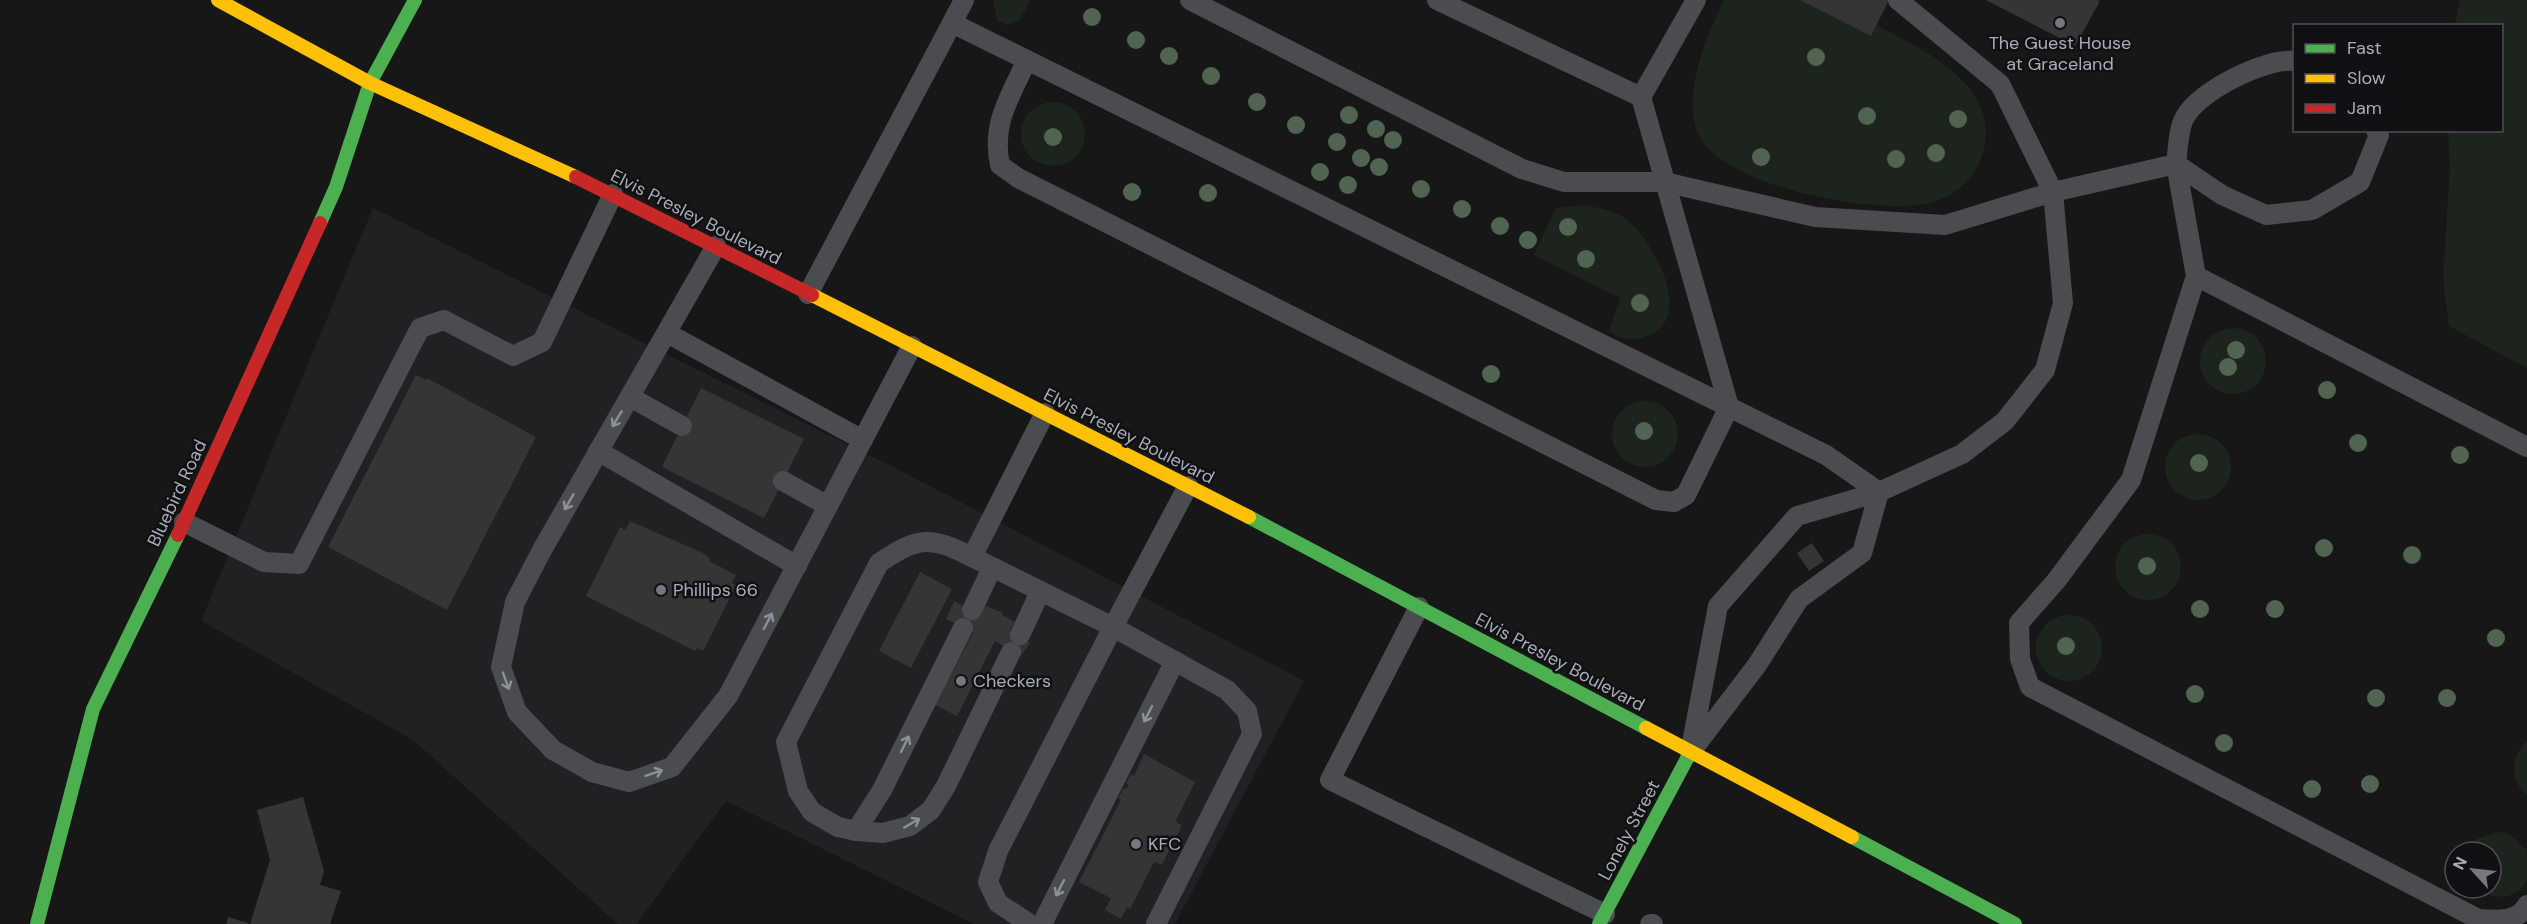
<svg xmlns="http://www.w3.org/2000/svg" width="2527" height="924" font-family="'DM Sans',sans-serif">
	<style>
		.built { fill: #212123 }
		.green { fill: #1d241e }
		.building { fill: #353536 }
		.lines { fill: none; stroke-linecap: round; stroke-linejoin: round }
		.lane { stroke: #4b4c50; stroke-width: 20 }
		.fast { stroke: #4caf50; stroke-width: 14 }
		.slow { stroke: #ffc107; stroke-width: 14 }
		.jam { stroke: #c62828; stroke-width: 14 }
		.tree { fill: #506451 }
		.oneway { stroke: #8c9099 }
		.poi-dot { fill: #757880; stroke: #111113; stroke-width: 2 }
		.labels { text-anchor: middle; stroke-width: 5; stroke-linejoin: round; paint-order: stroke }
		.poi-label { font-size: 18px; fill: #a8adb8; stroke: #111113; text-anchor: start }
		.street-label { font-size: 18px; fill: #a8adb8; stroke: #111113 }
	</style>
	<rect width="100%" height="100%" fill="#171717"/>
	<!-- built -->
	<polygon class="built" points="373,208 903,472 1304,681 1175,924 974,924 726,801 636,924 618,924 413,740 201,621"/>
	<!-- green -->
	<g class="green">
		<polygon points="993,0 1031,0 1019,21 1008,25 997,21"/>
		<path d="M 1724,0 L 1800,0 L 1870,35 L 1876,25 C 1926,51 2009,89 1980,161 C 1972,182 1951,198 1929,203 C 1878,216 1717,187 1697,131 C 1683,89 1707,37 1724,0 Z"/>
		<polygon points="2460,0 2527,0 2527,368 2449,326 2443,280 2450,166 2448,131 2502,130 2502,26 2455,25"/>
		<circle cx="1053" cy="134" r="32"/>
		<path d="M 1584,205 C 1598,208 1615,210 1627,220 C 1654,242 1696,318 1647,336 C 1632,342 1622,340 1609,331 L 1620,298 L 1534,255 L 1556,208 Z"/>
		<circle cx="2233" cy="361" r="33"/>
		<circle cx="1645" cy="434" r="33"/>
		<circle cx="2198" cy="467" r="33"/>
		<circle cx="2148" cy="567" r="33"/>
		<circle cx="2069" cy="648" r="33"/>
		<path d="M 2527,741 L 2527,795 C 2509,780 2510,756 2527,741 Z"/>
		<path d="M 2498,832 L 2509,834 L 2526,849 C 2527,857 2527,870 2527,878 C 2521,902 2488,900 2474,888 L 2491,888 L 2491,852 L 2467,852 L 2477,839 Z"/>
	</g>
	<!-- building -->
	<g class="building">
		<polygon points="1800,0 1889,0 1871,36"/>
		<polygon points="1986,0 2097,0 2100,1 2075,46"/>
		<polygon points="416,375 426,380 427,378 536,437 447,610 328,547"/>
		<polygon points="701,388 804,439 764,518 662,467"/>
		<polygon points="630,521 705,554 710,558 709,561 736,575 732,583 736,585 703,651 697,648 695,651 586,596 620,527 625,530"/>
		<polygon points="1812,543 1824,561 1809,571 1797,553"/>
		<polygon points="920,572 952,589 911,668 879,651"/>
		<polygon points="954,601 975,612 979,603 1003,613 1002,615 1015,622 1010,630 1030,643 1020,657 995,641 957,716 935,705 973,633 946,619"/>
		<polygon points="1144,754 1195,782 1175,822 1182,825 1162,865 1154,862 1130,909 1127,907 1121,919 1105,910 1111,898 1079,882 1121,800 1118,798 1124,788 1126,789 1129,785 1126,783 1131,774 1134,776"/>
		<polygon points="303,797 324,871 320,885 341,891 330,924 250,924 270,860 257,810"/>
		<polygon points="228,917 248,923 248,924 226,924"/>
	</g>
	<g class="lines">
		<!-- lane -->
		<g class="lane">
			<polyline points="1190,0 1522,169 1564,182 1664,182 1815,217 1945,225 2053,192 2000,84 1898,0"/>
			<polyline points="1437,0 1641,97 1696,0"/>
			<polyline points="952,23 964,0"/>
			<path d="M 1027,60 C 1010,97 991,124 1000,165 L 1018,178 L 1656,500 L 1674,502 L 1686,495 L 1729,407 L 1641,97"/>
			<path d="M 2294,61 C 2265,58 2199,91 2185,117 C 2178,129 2178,150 2176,164 L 2222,195 L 2266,215 L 2312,210 L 2360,182 L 2379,135 L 2376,130"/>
			<polyline points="716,246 542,550 515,602 501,667 517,712 553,750 592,772 629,782 672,767 728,696 912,346"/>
			<polyline points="2196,276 2527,447"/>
			<path d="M 808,294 L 952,23 L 1826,455 L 1879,492 L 1962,454 L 2005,421 L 2045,370 L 2063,303 L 2053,192 L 2176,164 L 2196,276 L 2131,480 L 2056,581 L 2019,623 L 2020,659 L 2030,687 L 2478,919 C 2494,920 2518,923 2527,905"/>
			<polyline points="667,333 863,440"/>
			<polyline points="630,397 682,426"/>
			<polyline points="1045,413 972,557 1113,627 1188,486"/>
			<polyline points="598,451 797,566"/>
			<polyline points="783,481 828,506"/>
			<polygon points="1879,492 1862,553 1799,599 1757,665 1690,753 1718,606 1797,516"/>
			<polyline points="184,522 264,562 299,564 420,328 444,320 513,356 542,342 613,194"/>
			<path d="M 972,557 C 930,536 919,536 879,563 L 786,742 L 798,791 L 812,812 L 838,827 L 856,831 L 883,833 L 910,826 L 931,810 L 946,786 L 1011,652"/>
			<polyline points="1419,607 1330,780 1605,914"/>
			<polyline points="972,610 992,568"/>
			<polyline points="1020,635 1040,592"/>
			<polyline points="856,831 882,790 963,628"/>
			<polyline points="1030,924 998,903 988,882 998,851 1113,627 1227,690 1247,711 1252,734 1156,924"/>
			<polyline points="1042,924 1175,661"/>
			<polyline points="1650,924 1653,924"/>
		</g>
		<!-- fast -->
		<g class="fast">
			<polyline points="320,223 336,187 370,83 415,0"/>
			<polyline points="1249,517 1646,728"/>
			<polyline points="1852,837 2015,924"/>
			<polyline points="37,924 93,709 178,535"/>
			<polyline points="1599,924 1690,753"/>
		</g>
		<!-- slow -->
		<g class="slow">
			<polyline points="218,0 370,83 576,177"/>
			<polyline points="812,295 1249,517"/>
			<polyline points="1646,728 1852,837"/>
		</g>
		<!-- jam -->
		<g class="jam">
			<polyline points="576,177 812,295"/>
			<polyline points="178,535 320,223"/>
		</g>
	</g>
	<!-- trees -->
	<g class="tree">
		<circle cx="1092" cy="17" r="9"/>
		<circle cx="1136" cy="40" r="9"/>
		<circle cx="1169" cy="56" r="9"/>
		<circle cx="1816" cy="57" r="9"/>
		<circle cx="1211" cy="76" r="9"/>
		<circle cx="1257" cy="102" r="9"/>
		<circle cx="1349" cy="115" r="9"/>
		<circle cx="1867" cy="116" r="9"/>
		<circle cx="1958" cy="119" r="9"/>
		<circle cx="1296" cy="125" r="9"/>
		<circle cx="1376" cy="129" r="9"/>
		<circle cx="1053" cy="137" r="9"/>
		<circle cx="1393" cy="140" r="9"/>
		<circle cx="1337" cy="142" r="9"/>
		<circle cx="1936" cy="153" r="9"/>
		<circle cx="1761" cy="157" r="9"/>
		<circle cx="1361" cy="158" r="9"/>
		<circle cx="1896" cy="159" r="9"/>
		<circle cx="1379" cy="167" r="9"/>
		<circle cx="1320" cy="172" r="9"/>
		<circle cx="1348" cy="185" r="9"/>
		<circle cx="1421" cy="189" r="9"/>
		<circle cx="1132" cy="192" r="9"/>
		<circle cx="1208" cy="193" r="9"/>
		<circle cx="1462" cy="209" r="9"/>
		<circle cx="1500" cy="226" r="9"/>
		<circle cx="1568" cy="227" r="9"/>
		<circle cx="1528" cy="240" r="9"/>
		<circle cx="1586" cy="259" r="9"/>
		<circle cx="1640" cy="303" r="9"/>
		<circle cx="2236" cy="350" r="9"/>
		<circle cx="2228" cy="367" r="9"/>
		<circle cx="1491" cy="374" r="9"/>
		<circle cx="2327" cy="390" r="9"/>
		<circle cx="1644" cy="431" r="9"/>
		<circle cx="2358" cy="443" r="9"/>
		<circle cx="2460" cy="455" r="9"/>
		<circle cx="2199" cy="463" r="9"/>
		<circle cx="2324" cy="548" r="9"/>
		<circle cx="2412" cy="555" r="9"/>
		<circle cx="2147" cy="566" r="9"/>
		<circle cx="2200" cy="609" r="9"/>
		<circle cx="2275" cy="609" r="9"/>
		<circle cx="2496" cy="638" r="9"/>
		<circle cx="2066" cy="646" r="9"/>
		<circle cx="2195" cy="694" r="9"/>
		<circle cx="2376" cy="698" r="9"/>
		<circle cx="2447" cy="698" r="9"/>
		<circle cx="2224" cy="743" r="9"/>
		<circle cx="2370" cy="784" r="9"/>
		<circle cx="2312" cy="789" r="9"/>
	</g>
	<!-- one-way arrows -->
	<defs><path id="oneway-shaft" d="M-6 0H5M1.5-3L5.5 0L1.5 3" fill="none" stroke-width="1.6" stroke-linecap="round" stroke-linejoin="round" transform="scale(1.5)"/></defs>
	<g class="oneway">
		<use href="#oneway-shaft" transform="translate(617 419) rotate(121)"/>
		<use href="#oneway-shaft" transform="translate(569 502) rotate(120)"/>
		<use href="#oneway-shaft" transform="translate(768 621) rotate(-62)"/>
		<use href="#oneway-shaft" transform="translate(506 681) rotate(70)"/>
		<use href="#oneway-shaft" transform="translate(1148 714) rotate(117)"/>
		<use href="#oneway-shaft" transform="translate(905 744) rotate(-63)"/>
		<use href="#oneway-shaft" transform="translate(654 773) rotate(-19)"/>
		<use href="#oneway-shaft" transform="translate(912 823) rotate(-30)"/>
		<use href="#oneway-shaft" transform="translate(1060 888) rotate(117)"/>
	</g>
	<!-- markers -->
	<g class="poi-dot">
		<circle cx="2060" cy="23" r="6"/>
		<circle cx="661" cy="590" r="6"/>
		<circle cx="961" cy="681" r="6"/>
		<circle cx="1136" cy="844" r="6"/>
	</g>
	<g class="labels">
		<!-- poi labels -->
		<g class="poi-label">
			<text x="2060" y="49" text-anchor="middle">The Guest House<tspan x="2060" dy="21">at Graceland</tspan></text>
			<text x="673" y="596">Phillips 66</text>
			<text x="973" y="687">Checkers</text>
			<text x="1148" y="850">KFC</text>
		</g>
		<!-- street labels -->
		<g class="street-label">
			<text transform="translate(696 217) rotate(27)" y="6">Elvis Presley Boulevard</text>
			<text transform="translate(1129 436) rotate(27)" y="6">Elvis Presley Boulevard</text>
			<text transform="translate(177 493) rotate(-65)" y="6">Bluebird Road</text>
			<text transform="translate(1560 662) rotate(28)" y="6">Elvis Presley Boulevard</text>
			<text transform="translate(1629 830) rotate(-62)" y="6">Lonely Street</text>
		</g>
	</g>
	<!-- legend -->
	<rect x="2293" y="24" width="210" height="108" fill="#111113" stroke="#4d4f55" stroke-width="1.5"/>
	<rect x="2305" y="44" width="30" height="9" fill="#4caf50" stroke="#4d4f55" stroke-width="1.5"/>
	<text x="2347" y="54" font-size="18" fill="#a8adb8">Fast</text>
	<rect x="2305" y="74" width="30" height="9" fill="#ffc107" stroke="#4d4f55" stroke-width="1.5"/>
	<text x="2347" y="84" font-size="18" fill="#a8adb8">Slow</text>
	<rect x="2305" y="104" width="30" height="9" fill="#c62828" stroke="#4d4f55" stroke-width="1.5"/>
	<text x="2347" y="114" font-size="18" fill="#a8adb8">Jam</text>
	<!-- north arrow -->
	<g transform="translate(2473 870) rotate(297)"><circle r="28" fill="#111113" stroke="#4d4f55" stroke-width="1.5"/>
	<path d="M0-4.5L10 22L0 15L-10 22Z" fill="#757880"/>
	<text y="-9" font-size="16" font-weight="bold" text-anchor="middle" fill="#a8adb8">N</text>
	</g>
</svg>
